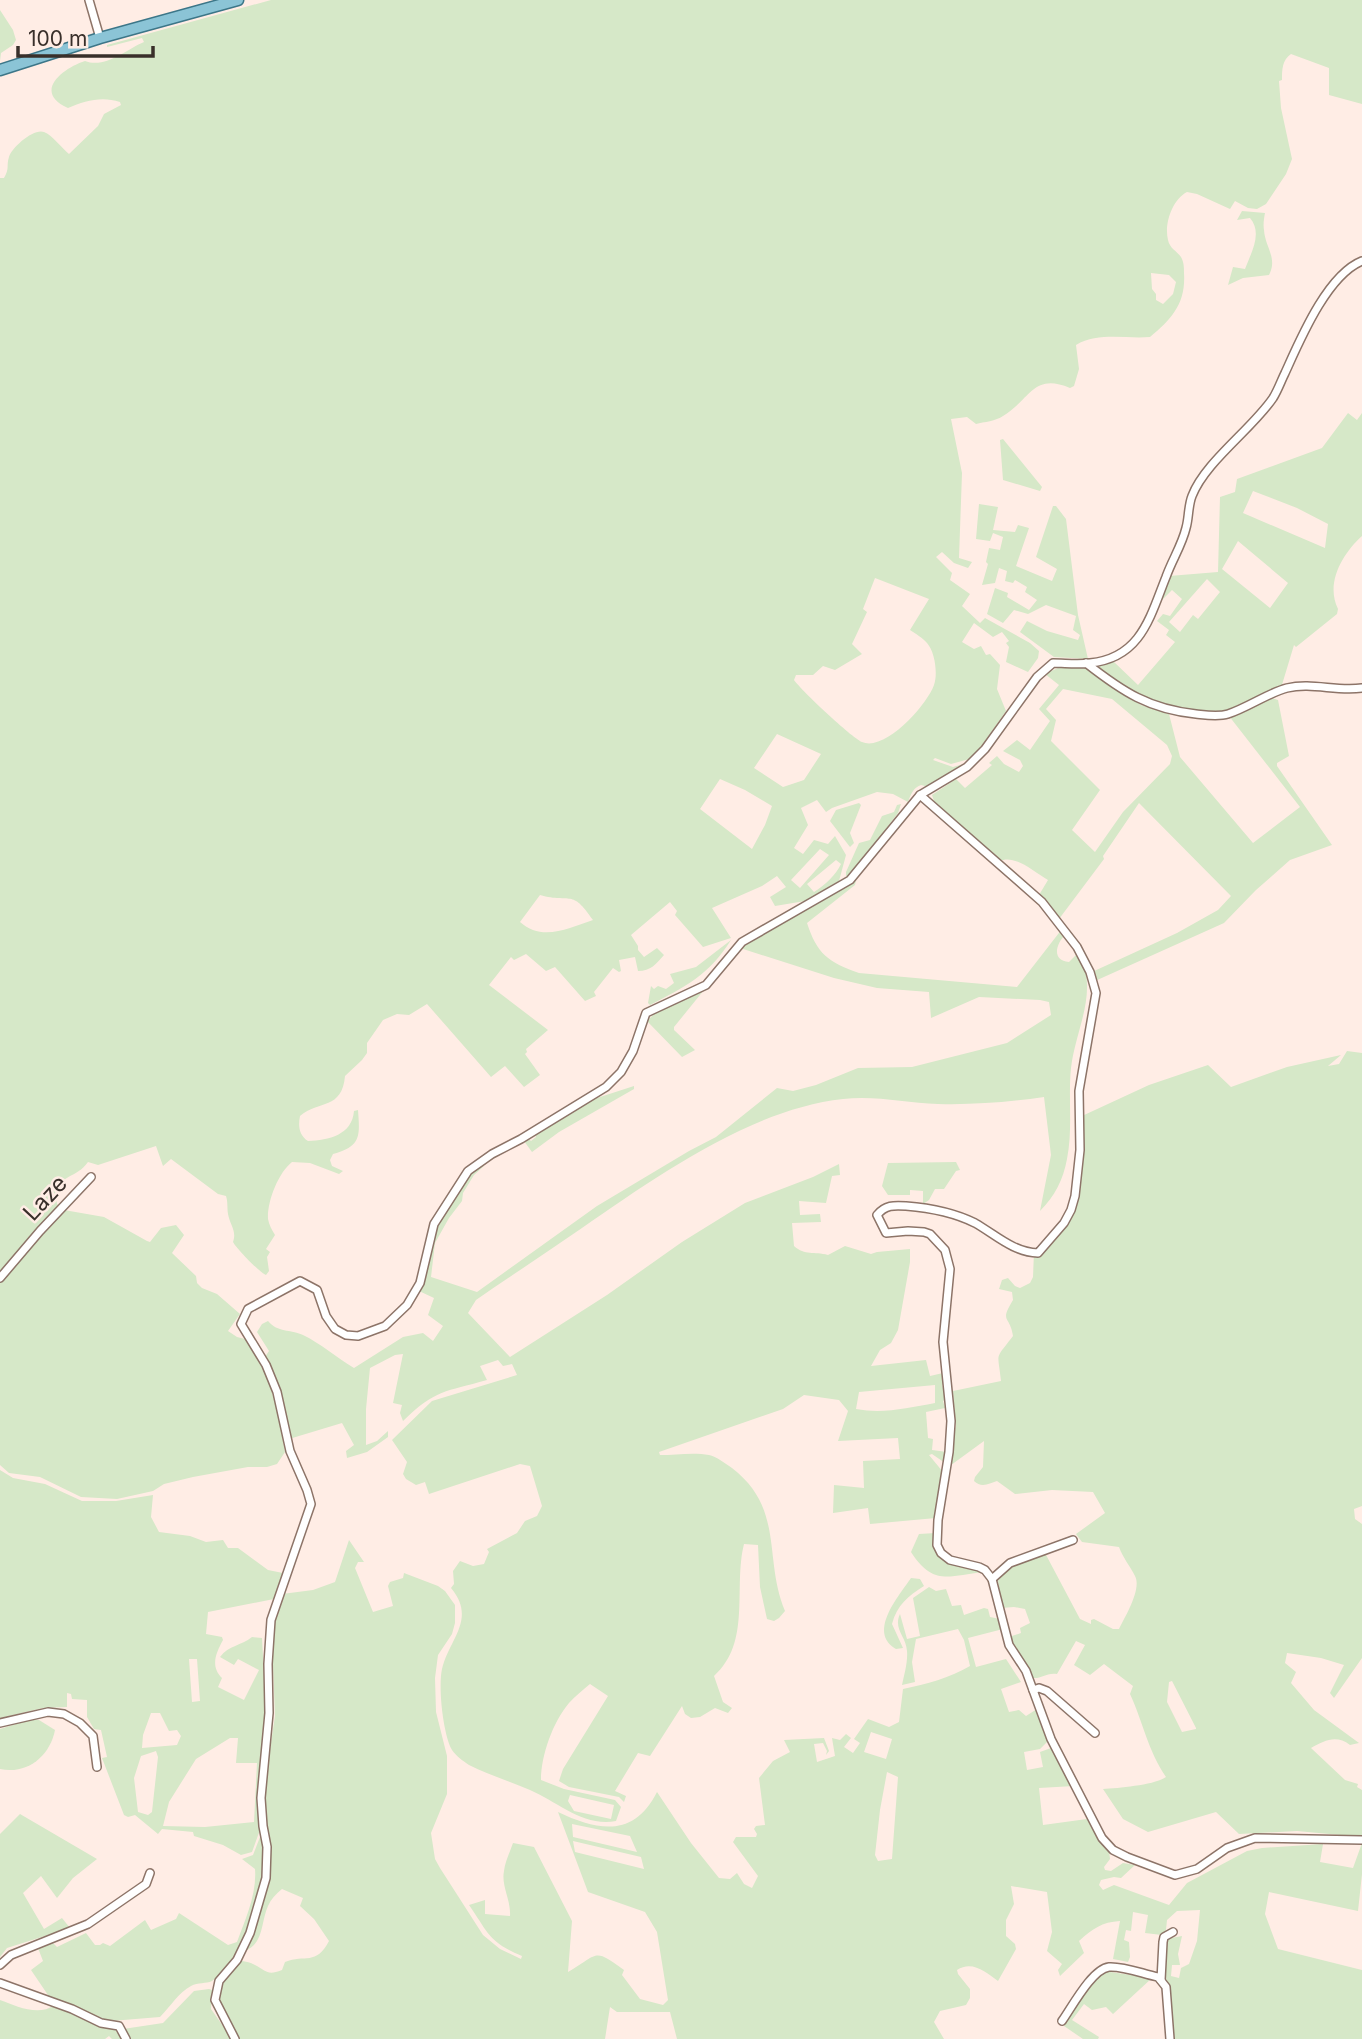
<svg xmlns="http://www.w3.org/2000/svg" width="1362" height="2039" font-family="Inter,sans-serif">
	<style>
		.green { fill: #d6e8c8; fill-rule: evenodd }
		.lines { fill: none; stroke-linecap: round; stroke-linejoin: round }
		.minor-casing { stroke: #8d7468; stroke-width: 10 }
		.primary-casing { stroke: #3c7688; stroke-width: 13 }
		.minor { stroke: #fff; stroke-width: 7 }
		.primary { stroke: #8bc4d6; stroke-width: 10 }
		.labels { text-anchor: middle; stroke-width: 5; stroke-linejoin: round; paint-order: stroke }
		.street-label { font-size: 23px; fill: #392f2a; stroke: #ffede5 }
	</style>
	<rect width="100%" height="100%" fill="#ffede5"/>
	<!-- green -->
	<g class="green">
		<path d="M 271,0 L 1362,0 L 1362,104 L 1329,95 L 1329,68 L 1291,54 C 1282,60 1282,70 1282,80 L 1279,81 L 1281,108 L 1292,159 L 1286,174 L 1266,204 L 1257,209 L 1248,208 L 1235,201 L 1230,209 L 1197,194 L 1187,192 C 1172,200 1164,224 1168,240 C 1170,249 1177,251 1181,257 C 1184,262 1184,268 1184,273 C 1186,303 1172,319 1150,337 C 1125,339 1098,332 1076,345 L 1079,369 L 1074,386 L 1070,388 C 1033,372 1030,400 1003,416 C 996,421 984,422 976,424 L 967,417 L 951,419 L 962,473 L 959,558 L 972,562 L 968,568 L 954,563 L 942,552 L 936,557 L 952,573 L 950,580 L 970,594 L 962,606 L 980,623 L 985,618 L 1030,643 L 1039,651 L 1038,658 L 1028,672 L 1006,662 L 1009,647 L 1006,643 L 1009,641 L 1002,632 L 993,637 L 974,623 L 962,642 L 974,649 L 981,646 L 986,655 L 990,654 L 1000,665 L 997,689 L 1006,711 L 973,758 L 951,764 L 935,758 L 933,760 L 953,767 L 970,762 L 929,787 L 921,785 C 913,788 911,794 908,802 L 893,794 L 877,792 L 832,808 L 826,812 L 817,800 L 801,808 L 808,825 L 794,848 L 803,854 L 814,840 L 828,844 L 835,836 L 846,855 L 839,881 L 805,901 L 775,906 L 770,897 L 786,887 L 777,876 L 762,886 L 712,908 L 731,938 L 703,947 L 675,915 L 677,911 L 670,902 L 631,935 L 638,946 L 638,950 L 644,957 L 657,948 L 664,955 C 656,964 651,971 638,971 L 635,957 L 619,960 L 621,971 L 619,972 L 613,968 L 594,992 L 596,996 L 585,1001 L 555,967 L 546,971 L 526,954 L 514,960 L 511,957 L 489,985 L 548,1030 L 526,1049 L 527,1052 L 525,1054 L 540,1075 L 524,1087 L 505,1066 L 491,1077 L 427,1004 L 409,1015 L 397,1014 L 383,1020 L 367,1043 L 367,1053 L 362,1060 L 345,1076 C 342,1110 319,1100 300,1116 C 298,1126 299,1135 308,1141 C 329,1140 352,1135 354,1111 L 358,1110 C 360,1137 361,1146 333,1154 L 330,1160 L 332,1166 L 343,1171 L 339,1174 L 310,1163 L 292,1162 C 278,1173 267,1202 268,1219 C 269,1225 272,1230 275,1235 L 266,1249 L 270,1252 L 267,1257 L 269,1271 L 266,1275 C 259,1272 236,1248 233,1242 C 237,1231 230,1225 228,1214 C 227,1207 228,1202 226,1196 L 218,1194 L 171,1159 L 163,1166 L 156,1146 L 98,1165 L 88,1162 C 76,1180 52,1174 57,1204 L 64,1210 L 104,1217 L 147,1241 L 150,1242 L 161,1228 L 176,1225 L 184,1235 L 172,1253 L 196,1276 L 197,1283 L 202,1288 L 217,1294 L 240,1314 L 228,1331 L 237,1337 L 245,1339 L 265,1370 L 277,1409 L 285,1452 L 277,1464 L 267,1467 L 248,1467 L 193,1477 L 164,1484 L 153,1491 L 117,1499 L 81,1497 L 40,1477 L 9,1473 L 0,1465 L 0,178 L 4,178 C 10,168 6,166 9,157 C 12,147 34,128 44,132 C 52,135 62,148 69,154 L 98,126 L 104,114 L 121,105 L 120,102 C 101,96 85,101 68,108 C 32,92 63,68 85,61 C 105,69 127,49 144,42 L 142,38 L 107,47 L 107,45 ZM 1151,273 L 1169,275 L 1176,282 L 1173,294 L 1163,304 L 1156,300 L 1156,294 L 1152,289 ZM 875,578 L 929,599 L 910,630 C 916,634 923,638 927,643 C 935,652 938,674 934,685 C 927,705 885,752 862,742 C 851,737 802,691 794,680 L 796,675 L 813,675 L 823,666 L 835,670 L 862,654 L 852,644 L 867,612 L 863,609 ZM 777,734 L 821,754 L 804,780 L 783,787 L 754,768 ZM 720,779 L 745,790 L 772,806 L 765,825 L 752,849 L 700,809 ZM 820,849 L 829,855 L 800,888 L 791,880 ZM 836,860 L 841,864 C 836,875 825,885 814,892 L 807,884 ZM 540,895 C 572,904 571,888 593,920 C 569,928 542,942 520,922 Z"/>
		<polygon points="0,10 13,30 16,40 13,45 1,53 0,61"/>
		<path d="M 1242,211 L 1265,213 C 1264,218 1263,225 1264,230 C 1265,247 1278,258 1269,275 L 1243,278 L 1228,285 L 1233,267 L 1245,269 C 1251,253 1263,233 1250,218 L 1237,220 Z"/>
		<path d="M 1348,413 L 1357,420 L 1362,413 L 1362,536 C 1343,553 1325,583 1338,609 L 1337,614 L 1296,647 L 1294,645 L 1281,688 L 1233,710 L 1195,713 L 1142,700 L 1098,668 L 1101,664 L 1113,661 L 1138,685 L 1175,642 L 1166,635 L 1169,630 L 1157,621 L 1163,614 L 1170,616 L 1182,599 L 1172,590 L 1160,602 L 1169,576 L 1218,572 L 1220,497 L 1235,492 L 1237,479 L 1322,448 ZM 1253,491 L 1297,508 L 1328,524 L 1325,548 L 1243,513 ZM 1238,541 L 1288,583 L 1270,608 L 1222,569 ZM 1207,579 L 1220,592 L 1198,619 L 1193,615 L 1180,632 L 1169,622 Z"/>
		<polygon points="1003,439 1042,487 1040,491 1003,480 1000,440"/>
		<polygon points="979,504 998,507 993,530 1015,532 1018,525 1029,528 1016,566 1052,581 1057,569 1036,557 1053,506 1056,506 1066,519 1078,615 1088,659 1054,657 1020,632 1027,621 1047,631 1078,640 1080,635 1073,630 1076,616 1046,605 1028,614 1014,610 1003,623 987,614 995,588 1008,593 1007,597 1029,610 1037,600 1025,592 1027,587 1015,580 1013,583 1005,581 1007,571 999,568 995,583 982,585 988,564 986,562 989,548 1000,550 1003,537 993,533 990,541 976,539"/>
		<path d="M 1085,667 L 1141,705 L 1169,714 L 1180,757 L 1253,843 L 1300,807 L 1229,716 L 1272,698 L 1278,700 L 1289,756 L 1277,763 L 1277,766 L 1332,845 L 1290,860 L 1256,890 L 1224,923 L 1095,981 L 1092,972 L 1177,933 L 1218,910 L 1231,896 L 1139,803 L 1103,856 L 1104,859 L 1059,919 L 1039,895 L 1048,880 C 1034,872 1015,854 1000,861 L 934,801 L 932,795 L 956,779 L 965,788 L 992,765 L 989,763 L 997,756 L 1004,764 L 1019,772 L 1023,766 L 1020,760 L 1003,751 L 1017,740 L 1030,750 L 1050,721 L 1039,709 L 1059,685 L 1045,674 L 1058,668 ZM 1063,689 L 1112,699 L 1167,745 L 1172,756 L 1170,764 L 1123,812 L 1095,852 L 1072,830 L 1100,790 L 1051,741 L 1056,720 L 1046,709 Z"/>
		<polygon points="859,803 861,805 850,833 854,843 850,847 830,821 836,810"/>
		<polygon points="901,804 898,813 851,875 846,876 846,872 859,843 870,840 882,816 894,812 897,805"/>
		<path d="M 856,880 L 855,885 L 807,923 C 817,954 828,962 859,973 L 1017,987 L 1062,929 L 1066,934 C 1056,943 1051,961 1069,962 L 1079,952 C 1099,993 1076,1027 1071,1068 C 1068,1098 1073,1129 1067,1159 C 1063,1180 1055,1196 1040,1211 L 1051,1155 L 1044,1097 C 1009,1102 974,1105 938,1104 C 906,1103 875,1095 843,1099 C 751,1109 656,1177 582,1228 C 547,1252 511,1276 476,1300 L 468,1313 L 510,1357 L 607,1295 L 682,1242 L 745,1203 L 813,1177 L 839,1164 L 840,1175 L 832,1176 L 826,1203 L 799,1201 L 800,1215 L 820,1214 L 821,1222 L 792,1223 L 794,1246 C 805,1256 814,1251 828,1255 L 845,1246 L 871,1254 L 877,1252 L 910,1249 L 910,1262 L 898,1330 L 891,1343 L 880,1350 L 871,1366 L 926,1360 L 930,1376 L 943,1373 L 946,1381 L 942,1385 L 946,1399 L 943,1401 L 945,1408 L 926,1412 L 928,1438 L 933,1439 L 932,1450 L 947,1452 L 945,1463 L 932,1454 L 929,1455 L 943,1472 L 936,1518 L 870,1524 L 868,1508 L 833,1513 L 834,1485 L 864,1488 L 863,1461 L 900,1459 L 898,1438 L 838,1441 L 848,1411 L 839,1400 L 804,1395 L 783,1409 L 659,1452 L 660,1455 C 675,1455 694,1452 709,1455 C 716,1456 726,1464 732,1468 C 785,1509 763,1558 785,1611 L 779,1618 L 774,1621 L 767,1619 L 760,1587 L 758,1545 L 744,1544 C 733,1588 752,1642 714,1676 L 723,1702 L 732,1708 L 728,1713 L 715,1708 L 700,1717 L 691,1718 L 685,1714 L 682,1706 L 650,1756 L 638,1753 L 615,1791 L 626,1796 L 624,1802 L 619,1797 L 569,1787 L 559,1781 L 563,1769 L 608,1696 L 590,1684 C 583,1690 575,1696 569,1703 C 553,1722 541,1755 541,1780 L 564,1789 L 615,1800 L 621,1807 L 616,1821 C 583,1827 558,1802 530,1790 C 509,1781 489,1775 469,1765 C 462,1760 457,1757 452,1750 C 443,1734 438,1687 442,1669 C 449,1639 477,1619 451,1588 L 454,1584 L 453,1571 L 460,1561 L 473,1566 L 484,1564 L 489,1552 L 487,1549 L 517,1533 L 525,1521 L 537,1516 L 542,1506 L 530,1466 L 520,1464 L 429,1494 L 425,1482 L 416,1485 L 406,1479 L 403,1474 L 407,1462 L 392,1440 L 432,1401 L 517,1375 L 512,1364 L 503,1366 L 498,1360 L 480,1366 L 487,1380 C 445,1392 436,1389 403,1421 L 400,1413 L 402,1405 L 393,1403 L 403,1354 L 395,1355 L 370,1368 L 366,1409 L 366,1445 L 377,1441 L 388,1431 L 388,1437 L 367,1452 L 347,1458 L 346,1451 L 354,1445 L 342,1423 L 289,1439 L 265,1357 L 269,1351 L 257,1332 L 262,1324 L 268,1321 C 278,1333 290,1329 303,1335 C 320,1343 337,1358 354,1368 L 403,1337 L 423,1333 L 433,1341 L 443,1326 L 428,1315 L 434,1298 L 419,1291 C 425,1268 429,1242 438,1220 C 445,1205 469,1171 483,1164 L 484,1166 L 474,1175 L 463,1193 L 462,1201 L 449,1218 L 435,1243 L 431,1277 L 477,1292 L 597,1206 L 689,1151 L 716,1137 L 777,1088 L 793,1091 L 816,1085 L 858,1068 L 912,1067 L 1007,1043 L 1051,1015 L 1049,1002 L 1040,1000 L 979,997 L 931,1018 L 929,992 L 877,988 L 834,978 L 740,948 ZM 935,1385 L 935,1403 C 908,1408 883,1414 856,1409 L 859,1392 ZM 570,1795 L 614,1805 L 611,1819 L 574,1811 L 568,1801 Z"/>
		<path d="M 731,940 C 709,975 685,987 650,1005 L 648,1003 L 651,986 L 654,989 L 658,986 L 666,989 L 674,983 L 670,974 L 696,967 Z"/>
		<polygon points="704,990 674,1027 674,1030 695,1050 682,1057 647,1021 654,1014"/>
		<path d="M 1347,1051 L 1362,1053 L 1362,1506 L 1354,1509 L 1355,1519 L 1362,1524 L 1362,1658 L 1334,1698 L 1330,1693 L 1344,1665 L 1321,1658 L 1287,1653 L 1285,1663 L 1296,1672 L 1291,1683 L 1314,1710 L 1359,1743 L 1350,1745 C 1336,1734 1324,1741 1311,1748 L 1345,1780 L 1358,1784 L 1357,1787 L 1362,1790 L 1362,1837 L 1297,1831 L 1239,1834 L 1216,1812 L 1148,1832 L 1123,1819 L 1103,1789 C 1119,1788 1155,1785 1166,1777 C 1148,1751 1143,1722 1130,1694 L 1133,1686 L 1104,1664 L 1090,1675 L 1074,1665 L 1085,1645 L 1076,1641 L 1057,1674 C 1047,1672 1041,1679 1033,1678 L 1009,1637 L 1021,1633 L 1020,1628 L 1030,1623 L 1025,1609 L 1014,1607 L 1001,1608 L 998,1581 L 1005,1567 L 1045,1553 L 1080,1619 L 1091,1624 L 1091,1620 L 1094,1619 L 1113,1629 L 1119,1629 C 1125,1617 1142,1589 1135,1576 C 1130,1566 1123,1558 1119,1547 L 1082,1542 L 1076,1534 L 1105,1513 L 1093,1492 L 1052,1490 L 1015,1494 L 997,1481 C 989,1484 981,1488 974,1481 L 975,1477 L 983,1467 L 984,1441 L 947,1468 L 956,1426 L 953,1391 L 1001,1381 C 998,1351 994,1361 1013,1336 C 1010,1315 999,1323 1013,1300 L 1012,1292 L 999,1289 L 1002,1280 L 1008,1278 L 1015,1286 L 1020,1288 L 1030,1283 L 1033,1277 L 1034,1252 L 1055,1229 L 1072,1204 L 1082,1116 L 1149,1085 L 1208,1065 L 1231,1087 L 1287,1067 L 1341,1055 L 1328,1066 L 1339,1064 ZM 1172,1681 L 1196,1728 L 1196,1729 L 1182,1732 L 1167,1702 L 1169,1682 Z"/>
		<polygon points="634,1086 634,1089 559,1132 532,1152 524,1141 528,1138 531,1141 536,1137 535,1134 597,1098"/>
		<polygon points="956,1162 960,1170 956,1171 944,1189 935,1189 929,1200 923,1204 923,1191 910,1190 910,1195 888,1195 882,1186 888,1163"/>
		<path d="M 0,1470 L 13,1478 L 45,1484 L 82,1501 L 116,1501 L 153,1495 L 151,1517 L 159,1532 L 190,1536 L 206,1542 L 223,1540 L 228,1548 L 238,1548 L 268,1570 L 283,1573 L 274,1599 L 208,1612 L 206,1634 L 222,1637 L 223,1640 C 216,1653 210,1666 222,1678 L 218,1687 L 244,1700 L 259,1670 L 238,1659 L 234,1665 L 220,1657 C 229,1645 241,1646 252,1637 L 262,1638 L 267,1729 L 258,1798 L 261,1827 L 252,1852 L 241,1855 L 223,1845 L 194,1836 L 193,1832 L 162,1829 L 158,1834 L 135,1815 L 128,1817 L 124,1815 L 102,1758 L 107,1757 L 101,1730 L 94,1729 L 87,1717 L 87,1700 L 72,1699 L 71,1694 L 67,1693 L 67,1707 L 43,1708 L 0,1718 ZM 189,1659 L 197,1659 L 200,1701 L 192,1702 ZM 151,1713 L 160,1713 L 169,1731 L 177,1730 L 181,1736 L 177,1745 L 142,1748 L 143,1735 ZM 230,1738 L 238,1738 L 236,1763 L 257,1763 L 254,1822 L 205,1827 L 163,1826 L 169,1802 L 196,1759 ZM 156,1751 L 158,1757 L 152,1812 L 148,1815 L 138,1812 L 134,1778 L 141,1756 Z"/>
		<path d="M 936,1533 L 940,1554 L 979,1568 L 983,1572 C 948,1576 933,1586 911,1552 L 919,1534 Z"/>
		<path d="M 349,1540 L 364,1562 L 358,1562 L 355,1568 L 373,1612 L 393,1606 L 388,1586 L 390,1582 L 403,1578 L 404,1573 L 438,1586 L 445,1591 L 455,1605 L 455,1623 L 452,1634 L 438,1655 L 435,1678 L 436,1712 L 447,1756 L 447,1794 L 431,1833 L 435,1859 L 440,1868 L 483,1935 L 500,1949 L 521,1959 L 522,1956 C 488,1942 488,1932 469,1905 L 485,1900 L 485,1914 L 510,1916 C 511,1900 501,1886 504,1871 C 505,1862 510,1852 513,1843 L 534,1847 L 572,1921 L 568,1972 C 599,1954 593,1947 624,1970 L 622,1975 L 640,1999 L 663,2005 L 668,2000 L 657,1932 L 645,1912 L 588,1892 L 558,1812 C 598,1831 634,1838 657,1792 L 691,1843 L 719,1878 L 730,1879 L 737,1873 L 744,1884 L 752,1888 L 758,1876 L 733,1842 L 736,1837 L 756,1837 L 757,1834 L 754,1829 L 756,1826 L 765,1825 L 759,1778 L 773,1761 L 790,1752 L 784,1740 L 824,1738 L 829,1751 L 826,1755 L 827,1751 L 823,1743 L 814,1744 L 817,1762 L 835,1756 L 832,1738 L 840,1740 L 846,1734 L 851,1738 L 844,1747 L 853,1753 L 860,1743 L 854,1739 L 868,1719 L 889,1727 L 899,1722 L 903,1689 C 927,1684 949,1678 970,1666 L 964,1640 L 958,1629 L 916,1639 L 912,1662 L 915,1682 L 902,1685 C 904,1675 908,1662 907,1651 C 906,1636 893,1629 900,1614 L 907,1639 L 920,1636 L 913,1598 L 929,1587 L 936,1591 L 946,1589 L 952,1606 L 961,1605 L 964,1615 L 984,1608 L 988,1609 L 990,1617 L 1000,1619 L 1003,1629 L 968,1638 L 976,1667 L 1006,1659 L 1021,1682 L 1001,1689 L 1009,1712 L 1019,1710 L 1026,1716 L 1037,1709 L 1049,1740 L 1040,1749 L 1024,1752 L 1027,1770 L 1043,1767 L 1040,1752 L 1051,1748 L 1055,1751 L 1074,1786 L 1039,1788 L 1043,1825 L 1087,1819 L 1109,1851 L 1110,1859 L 1104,1867 L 1105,1870 L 1111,1871 L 1123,1863 L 1135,1865 L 1121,1878 L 1114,1877 L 1101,1880 L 1099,1885 L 1103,1890 L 1114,1885 L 1169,1905 L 1187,1883 L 1247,1851 L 1262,1848 L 1323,1844 L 1320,1862 L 1353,1868 L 1362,1843 L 1362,1874 L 1358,1911 L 1269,1892 L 1265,1914 L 1278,1949 L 1362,1970 L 1362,2039 L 1172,2039 L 1166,1977 L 1166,1939 L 1182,1936 L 1178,1954 L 1180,1965 L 1172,1965 L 1171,1976 L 1179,1978 L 1181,1968 L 1189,1964 L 1197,1941 L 1200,1910 L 1177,1911 L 1167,1920 L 1166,1930 L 1162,1935 L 1145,1933 L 1148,1915 L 1133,1912 L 1131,1931 L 1126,1930 L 1124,1940 L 1129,1942 L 1130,1957 L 1128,1962 L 1113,1959 L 1120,1921 C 1102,1922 1092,1929 1079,1941 L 1084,1953 L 1060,1976 L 1058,1970 L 1062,1964 L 1047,1951 L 1052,1932 L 1047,1892 L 1011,1886 L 1014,1904 L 1006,1920 L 1006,1936 L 1015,1944 L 1016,1949 L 998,1981 C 986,1972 972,1960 957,1970 L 958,1974 L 970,1989 L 970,1998 L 966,2005 L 940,2011 L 934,2022 L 944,2039 L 677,2039 L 670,2012 L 617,2012 L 610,2007 L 605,2039 L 240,2039 C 234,2024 214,2004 220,1989 C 223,1979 232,1970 237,1960 C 242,1961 250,1962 255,1965 C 267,1971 267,1976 282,1970 L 285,1962 C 305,1954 316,1966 329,1941 L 314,1919 L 300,1906 L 303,1898 L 282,1889 C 276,1894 271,1899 268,1906 C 261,1921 264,1944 245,1951 L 256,1926 L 267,1875 L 263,1796 L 275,1716 L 272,1640 L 273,1623 L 282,1594 L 313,1590 L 335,1582 ZM 871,1732 L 892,1739 L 886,1759 L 864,1752 ZM 887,1772 L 898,1777 L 892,1859 L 878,1861 L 875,1855 L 880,1810 ZM 572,1824 L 630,1836 L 637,1852 L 573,1837 ZM 573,1841 L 641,1857 L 644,1869 L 575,1852 Z"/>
		<path d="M 911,1578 L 920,1579 L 924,1586 C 908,1596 897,1605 892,1624 L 903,1648 L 896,1649 C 867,1632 899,1596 911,1578 Z"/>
		<path d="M 32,1719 L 39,1720 L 55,1730 C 50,1756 27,1775 0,1769 L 0,1729 Z"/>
		<polygon points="20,1814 97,1859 73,1878 57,1898 41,1876 23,1893 44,1929 62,1918 70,1928 7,1948 0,1957 0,1834"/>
		<path d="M 264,1836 C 265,1881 252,1953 212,1981 C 206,1984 198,1982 191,1986 C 179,1992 170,2007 160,2017 L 111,2021 L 97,2019 L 50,1998 L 31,1970 L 43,1961 L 38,1948 L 53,1943 L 57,1947 L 86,1933 L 95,1945 L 100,1945 L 103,1943 L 110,1946 L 145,1920 L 151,1930 L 176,1919 L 179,1913 L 228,1945 L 237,1942 C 245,1920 257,1894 255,1869 L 242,1859 L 253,1855 L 260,1837 Z"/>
		<path d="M 1103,1971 L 1152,1978 L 1113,2014 L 1106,2007 L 1092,2010 L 1084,2004 L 1072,2020 L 1099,2037 L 1098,2039 L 1083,2039 L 1064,2026 C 1074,2007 1086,1983 1103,1971 Z"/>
		<polygon points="209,1989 212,1990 211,2009 232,2039 129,2039 123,2029 163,2023 194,1991"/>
		<path d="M 0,2000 C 16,2006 39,2017 54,2005 L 113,2026 L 122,2039 L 112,2039 L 109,2036 L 105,2039 L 0,2039 Z"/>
	</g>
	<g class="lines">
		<defs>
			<g id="minor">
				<polyline points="89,0 100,38"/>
				<path d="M 1086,663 C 1123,692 1149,709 1196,714 C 1206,715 1218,717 1228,714 C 1247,708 1270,692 1287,688 C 1312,682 1337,692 1362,688"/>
				<path d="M 920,795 L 1042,902 L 1077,947 L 1090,972 L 1096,993 L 1079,1091 L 1080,1150 L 1075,1196 L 1071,1210 L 1064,1223 L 1038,1253 C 1013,1252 996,1235 975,1223 C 953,1212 931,1208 906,1206 C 894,1205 885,1205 877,1215 L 886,1233 L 908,1231 L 924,1232 L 930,1234 L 945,1250 L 950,1269 L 943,1342 L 951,1421 L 949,1452 L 938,1520 L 937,1545 L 941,1553 L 950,1560 L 979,1567 L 985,1570 L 992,1579 L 1009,1645 L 1026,1671 L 1051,1739 L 1102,1838 L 1113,1850 L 1127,1857 L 1175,1875 L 1197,1869 L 1227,1848 L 1255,1838 L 1362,1840"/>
				<polyline points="0,1278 40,1231 91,1177"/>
				<polyline points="992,1579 1010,1563 1073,1540"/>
				<polyline points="1033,1690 1039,1688 1047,1691 1095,1733"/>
				<polyline points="0,1723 48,1712 64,1714 80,1723 93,1736 97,1767"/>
				<polyline points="0,1965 11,1955 88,1924 146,1884 150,1873"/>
				<polyline points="1161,1980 1163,1942 1164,1937 1173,1932"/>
				<polyline points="0,1983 72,2009 101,2023 119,2026 126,2039"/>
				<path d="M 1062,2021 C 1072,2007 1092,1969 1109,1967 C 1124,1966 1143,1974 1158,1977 L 1166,1987 L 1170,2039"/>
				<path d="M 235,2039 L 215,2000 L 219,1981 L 237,1960 L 250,1933 L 266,1878 L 267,1847 L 263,1826 L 261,1798 L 269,1713 L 268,1664 L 271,1620 L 311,1504 L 307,1490 L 290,1451 L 277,1392 L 266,1365 L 241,1324 L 248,1309 L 300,1281 L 317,1290 L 326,1316 L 335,1329 L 346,1335 L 358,1336 L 385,1326 L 407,1305 L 420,1283 L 434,1224 L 468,1171 L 492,1154 L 521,1139 L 606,1087 L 621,1072 L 633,1051 L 646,1013 L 706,985 L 742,942 L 850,880 L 920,795 L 967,767 L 985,749 L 1037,677 L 1053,663 C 1065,663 1078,665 1090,663 C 1141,658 1150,617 1166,577 C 1172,560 1182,545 1186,528 C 1189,518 1188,506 1192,496 C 1205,462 1252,429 1273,398 C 1278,390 1281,381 1285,373 C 1300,340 1327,275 1362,261"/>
			</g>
			<polyline id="primary" points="0,70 100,38 238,0"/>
		</defs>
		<!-- minor casing -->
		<use href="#minor" class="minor-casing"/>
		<!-- primary casing -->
		<use href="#primary" class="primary-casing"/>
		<!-- minor -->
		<use href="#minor" class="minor"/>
		<!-- primary -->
		<use href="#primary" class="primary"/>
	</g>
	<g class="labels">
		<!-- street labels -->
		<g class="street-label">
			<text transform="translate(45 1198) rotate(-47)" y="8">Laze</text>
		</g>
	</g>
	<!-- scale -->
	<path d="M18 46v10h135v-10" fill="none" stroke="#392f2a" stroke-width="3.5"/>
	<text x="28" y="46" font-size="21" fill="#392f2a" stroke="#ffede5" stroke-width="5" paint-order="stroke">100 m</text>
</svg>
